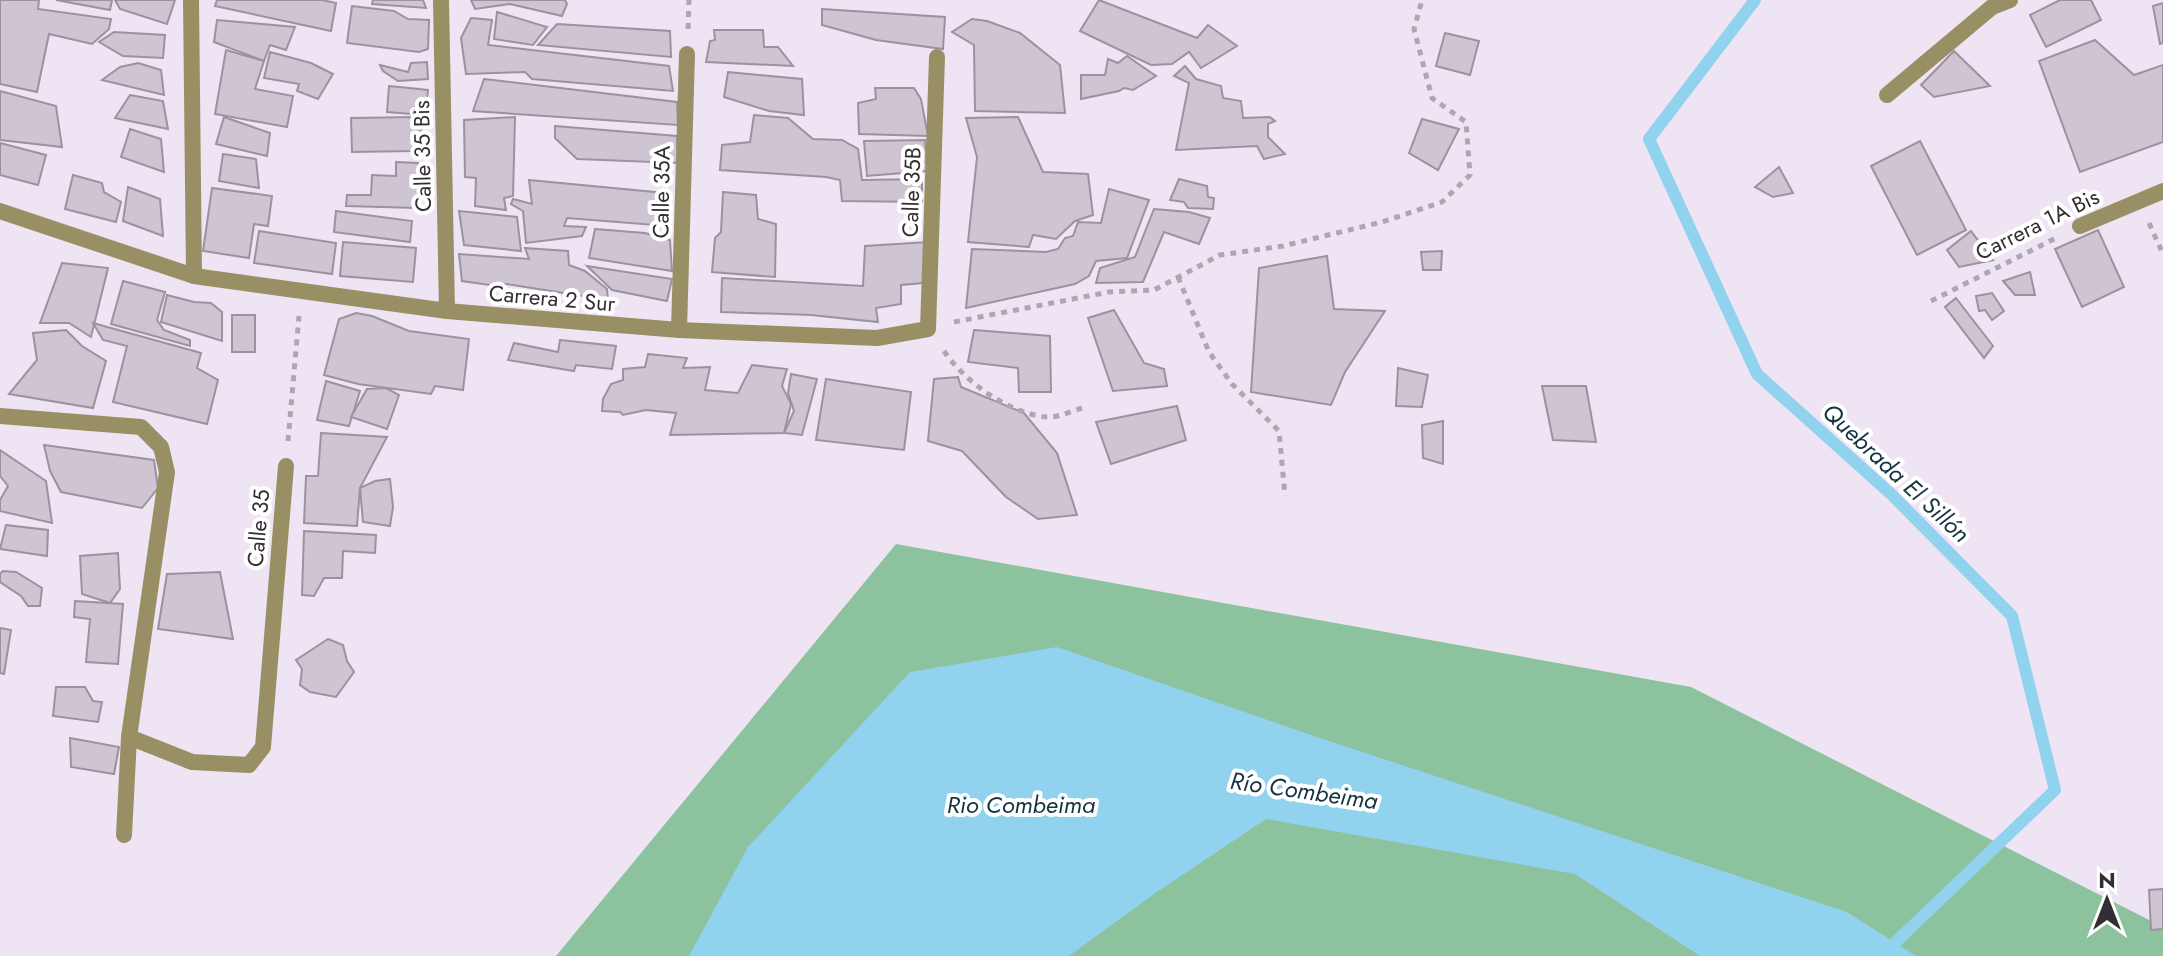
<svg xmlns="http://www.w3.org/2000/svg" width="2163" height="956" font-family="Jost,sans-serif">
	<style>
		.forest { fill: #8cc29d }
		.water { fill: #91d2ee }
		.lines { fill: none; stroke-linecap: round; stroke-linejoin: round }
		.stream { stroke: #91d2ee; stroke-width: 12 }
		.building { fill: #cfc4d2; stroke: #9c929f; stroke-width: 2 }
		.path { stroke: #aea6b1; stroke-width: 5; stroke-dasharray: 6 6; stroke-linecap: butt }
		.street { stroke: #998f64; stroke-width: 16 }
		.labels { text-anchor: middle; stroke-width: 8; stroke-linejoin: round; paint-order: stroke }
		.street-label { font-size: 22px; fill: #322e33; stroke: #fff }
		.water-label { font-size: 24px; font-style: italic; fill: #153440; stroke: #fff }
	</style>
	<rect width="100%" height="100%" fill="#efe4f3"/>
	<!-- forest -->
	<polygon class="forest" points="896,544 1691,687 2163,927 2163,956 556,956"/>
	<!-- water -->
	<polygon class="water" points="1057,647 1311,735 1847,912 1916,956 1700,956 1575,874 1266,819 1154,894 1069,956 689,956 748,847 910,672"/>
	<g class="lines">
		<!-- stream -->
		<polyline class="stream" points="1755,0 1649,139 1757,374 1891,494 2012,616 2055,790 1881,956"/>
	</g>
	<!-- building -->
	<g class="building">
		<polygon points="0,0 39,0 38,9 111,19 109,29 92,44 49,34 37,92 0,84"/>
		<polygon points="56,0 112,0 110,10"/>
		<polygon points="115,0 175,0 167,24 120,9"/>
		<polygon points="217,0 322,0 336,3 331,31 215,6"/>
		<polygon points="373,0 423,0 426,8 372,4"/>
		<polygon points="471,0 565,0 567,4 562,16 510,4 475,9"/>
		<polygon points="1099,0 1197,38 1208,25 1237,46 1201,68 1189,52 1172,64 1151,65 1080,31"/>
		<polygon points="2060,0 2091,0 2101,20 2046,47 2030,15"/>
		<polygon points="2163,3 2163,43 2160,44 2153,6"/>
		<polygon points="352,6 394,11 408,19 429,20 428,49 419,52 347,43"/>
		<polygon points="822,9 945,17 943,49 876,40 822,25"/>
		<polygon points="497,12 547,27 533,45 494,39"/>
		<polygon points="471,18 492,20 488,45 669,66 673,91 532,79 525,72 466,74 461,38"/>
		<polygon points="972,19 987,21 1020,33 1060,65 1065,113 975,111 974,45 952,32"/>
		<polygon points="217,20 295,27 286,50 270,45 264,61 214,42"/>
		<polygon points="557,24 670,31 671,57 538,45"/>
		<polygon points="714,30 763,30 764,47 778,47 793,66 706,62 710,41 715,40"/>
		<polygon points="114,32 165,35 163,58 123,56 99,42"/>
		<polygon points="1445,33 1479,41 1470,75 1436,66"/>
		<polygon points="2095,40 2134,75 2163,65 2163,142 2080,172 2039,61"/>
		<polygon points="226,50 264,61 255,89 293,96 287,127 215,114"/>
		<polygon points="1954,51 1990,86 1934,97 1921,85"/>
		<polygon points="270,52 311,63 333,74 318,99 297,91 299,84 264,78"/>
		<polygon points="1127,56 1156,76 1133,90 1124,88 1119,91 1081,99 1081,75 1105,75 1108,59 1118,63"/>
		<polygon points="427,62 428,79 398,81 383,71 380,65 408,72 411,63"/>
		<polygon points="138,63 161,70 164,95 102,80 120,67"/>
		<polygon points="1185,66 1196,79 1221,86 1223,98 1241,101 1243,118 1270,117 1275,121 1268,124 1268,137 1285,154 1264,159 1257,146 1176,150 1189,83 1174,76"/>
		<polygon points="728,72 802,79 804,115 769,111 724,97"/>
		<polygon points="484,79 677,102 678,125 473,111"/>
		<polygon points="389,86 428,90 425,115 387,112"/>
		<polygon points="875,88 914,88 921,99 928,136 859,134 858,103 876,99"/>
		<polygon points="0,91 56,106 62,147 0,140"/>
		<polygon points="130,95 163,101 168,129 115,118"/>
		<polygon points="754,115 788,118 813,139 842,140 858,149 862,180 922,179 922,202 842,201 840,180 826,177 720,170 722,145 750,142"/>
		<polygon points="224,117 270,133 267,156 216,144"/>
		<polygon points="416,117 423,124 414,151 352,152 351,118"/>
		<polygon points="515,117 513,196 504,198 506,210 475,206 476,178 465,177 464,120"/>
		<polygon points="1018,117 1043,172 1088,174 1093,215 1075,221 1056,239 1033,235 1029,247 968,242 977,157 966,118"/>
		<polygon points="1422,119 1459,129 1438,170 1409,153"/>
		<polygon points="555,126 677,136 678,163 577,159 555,138"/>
		<polygon points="130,129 161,139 164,172 121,157"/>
		<polygon points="925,140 927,171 867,176 864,141"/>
		<polygon points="1920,141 1966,230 1917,255 1871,166"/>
		<polygon points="0,143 46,155 38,185 0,175"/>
		<polygon points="223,154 256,159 259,188 219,181"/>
		<polygon points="396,162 418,163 417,208 346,206 347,195 371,195 372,175 396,176"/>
		<polygon points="1779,167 1793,193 1773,197 1755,187"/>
		<polygon points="73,175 102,183 104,192 121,202 116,222 65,209"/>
		<polygon points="1179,179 1207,186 1208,197 1214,198 1213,209 1188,208 1184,202 1170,200"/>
		<polygon points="529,180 665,193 667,226 567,218 564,226 586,227 582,236 526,243 523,211 511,204 513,199 532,204"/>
		<polygon points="128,187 160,199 163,236 123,221"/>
		<polygon points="212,188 272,196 268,226 254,224 249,258 203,251"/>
		<polygon points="1109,189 1149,200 1127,258 1096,261 1089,276 1075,284 966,308 972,249 1046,252 1058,249 1065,238 1073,236 1078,222 1101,223"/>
		<polygon points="723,192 756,195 758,219 776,224 775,277 712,272 715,238 721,232"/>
		<polygon points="1154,209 1189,212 1210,218 1199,244 1164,232 1143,282 1096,283 1100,268 1135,257"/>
		<polygon points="336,211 412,221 410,242 334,232"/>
		<polygon points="459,211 517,217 521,251 464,245"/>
		<polygon points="595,229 645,233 670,240 672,271 589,258"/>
		<polygon points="2098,230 2124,287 2082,307 2055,249"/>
		<polygon points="259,231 336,243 332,274 254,263"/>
		<polygon points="1971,231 1993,260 1959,267 1947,250"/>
		<polygon points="343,242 416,248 413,282 340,276"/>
		<polygon points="928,242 923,283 901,285 901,304 876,308 878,322 811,315 721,312 722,278 863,286 865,246"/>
		<polygon points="525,248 568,251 569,265 585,271 607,289 608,300 507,284 490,285 462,281 459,254 529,259"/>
		<polygon points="1442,251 1441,270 1423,270 1421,252"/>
		<polygon points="1327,256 1334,309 1385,311 1345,372 1331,405 1251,392 1259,268"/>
		<polygon points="62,263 108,268 91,337 69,323 40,323"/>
		<polygon points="587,266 672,279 667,301 612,290"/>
		<polygon points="2030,272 2035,295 2015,295 2003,281"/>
		<polygon points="123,281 165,292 157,320 164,330 190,340 190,346 111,324"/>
		<polygon points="1992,293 2004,311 1992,320 1985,310 1979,311 1976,296"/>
		<polygon points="167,295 194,302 211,303 222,312 222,341 161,322"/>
		<polygon points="1956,298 1993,346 1984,358 1945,307"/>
		<polygon points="1114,310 1144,363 1164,369 1167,386 1113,391 1088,318"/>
		<polygon points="356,313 372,316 409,331 469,339 463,390 435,386 431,394 358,384 324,375 339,319"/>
		<rect x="232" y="315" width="23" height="37"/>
		<polygon points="93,323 201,353 197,368 218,380 207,424 113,402 127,346 103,340"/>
		<polygon points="66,330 82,346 106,361 93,408 9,394 37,360 33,333"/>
		<polygon points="974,330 1050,336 1051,392 1019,392 1018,368 968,362"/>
		<polygon points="560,340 616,346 612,369 576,365 574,371 508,360 514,343 558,352"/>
		<polygon points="648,354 687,358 683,368 710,367 705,390 738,393 752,365 787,369 782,386 791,404 784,433 670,435 676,413 646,410 623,415 620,412 602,411 603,399 611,384 623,380 623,369 645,367"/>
		<polygon points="1398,368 1428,375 1422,407 1396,406"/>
		<polygon points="791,374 817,379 802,435 784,433 794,411 788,393"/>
		<polygon points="958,377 961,387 1024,413 1057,453 1077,515 1038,519 1006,497 962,451 928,441 934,379"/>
		<polygon points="826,379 911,392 904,450 816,440"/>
		<polygon points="326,381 360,391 349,426 317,420"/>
		<polygon points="1542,386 1586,386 1596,442 1553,440"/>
		<polygon points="386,388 399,395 387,429 351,417 367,389"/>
		<polygon points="1177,406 1186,440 1111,464 1096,422"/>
		<polygon points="1443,421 1443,464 1423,458 1422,425"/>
		<polygon points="321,433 387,437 360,488 357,526 304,523 306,476 318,476"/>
		<polygon points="44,445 154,460 158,488 142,508 61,492 50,471"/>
		<polygon points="0,450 46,481 52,523 0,511 0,500 8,486 0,476"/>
		<polygon points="390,479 393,507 390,526 363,522 360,488 375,481"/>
		<polygon points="6,525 48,530 47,556 0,549"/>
		<polygon points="304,531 376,535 375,553 343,551 342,578 324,578 314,596 302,595"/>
		<polygon points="118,553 120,589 110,603 82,594 80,556"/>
		<polygon points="3,571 16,572 42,588 40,606 28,606 21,596 0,582 0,574"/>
		<polygon points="220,572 233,639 158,629 167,574"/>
		<polygon points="75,601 123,604 118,664 86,662 90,619 74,617"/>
		<polygon points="0,628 11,630 4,674 0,673"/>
		<polygon points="328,639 343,645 347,661 354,672 336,697 310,692 300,685 302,669 296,660"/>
		<polygon points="56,687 85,687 93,701 102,702 98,722 53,716"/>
		<polygon points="70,738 119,747 114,774 71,767"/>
		<polygon points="2163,889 2163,929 2151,930 2149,890"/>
	</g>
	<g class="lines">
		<!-- path -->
		<g class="path">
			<polyline points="688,29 689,0"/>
			<polyline points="2149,223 2163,254"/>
			<polyline points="1178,277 1209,352 1232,384 1279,431 1285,496"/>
			<polyline points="1931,301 2058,237"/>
			<polyline points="954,322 1109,292 1154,290 1220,255 1283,246 1382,222 1442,202 1470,175 1466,122 1432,98 1414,29 1422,0"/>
			<path d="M 944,351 C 965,382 1008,413 1046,417 C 1057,418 1072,411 1082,408"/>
			<polyline points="288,441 299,316"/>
		</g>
		<!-- street -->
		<g class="street">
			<polyline points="191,0 194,276"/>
			<polyline points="441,0 447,311"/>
			<polyline points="1887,95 1992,7 2010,0"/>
			<polyline points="0,211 194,276 447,311 679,330 877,338 928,329 937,57"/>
			<polyline points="2080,226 2163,191"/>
			<polyline points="679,330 687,54"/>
			<polyline points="0,416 141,427 161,447 167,472 129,737 124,835"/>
			<polyline points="129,737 192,762 249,765 263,747 286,466"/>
		</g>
	</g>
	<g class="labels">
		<!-- street labels -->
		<g class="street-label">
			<text transform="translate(422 156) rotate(-91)" y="8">Calle 35 Bis</text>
			<text transform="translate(661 192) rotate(-89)" y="8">Calle 35A</text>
			<text transform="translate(911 192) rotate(-88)" y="8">Calle 35B</text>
			<text transform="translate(2037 224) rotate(-26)" y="8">Carrera 1A Bis</text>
			<text transform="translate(552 298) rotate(5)" y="8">Carrera 2 Sur</text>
			<text transform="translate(258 528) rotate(-85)" y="8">Calle 35</text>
		</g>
		<!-- water labels -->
		<g class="water-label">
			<text transform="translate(1896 473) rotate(43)" y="8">Quebrada El Sillón</text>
			<text transform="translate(1304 791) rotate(8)" y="8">Río Combeima</text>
			<text x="1021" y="813">Rio Combeima</text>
		</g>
	</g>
	<!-- north arrow -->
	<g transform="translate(2107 900)" stroke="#ffffff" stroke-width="6" paint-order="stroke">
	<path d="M0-6L14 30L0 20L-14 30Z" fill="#322e33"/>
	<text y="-12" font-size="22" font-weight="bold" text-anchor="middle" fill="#322e33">N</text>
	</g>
</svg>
